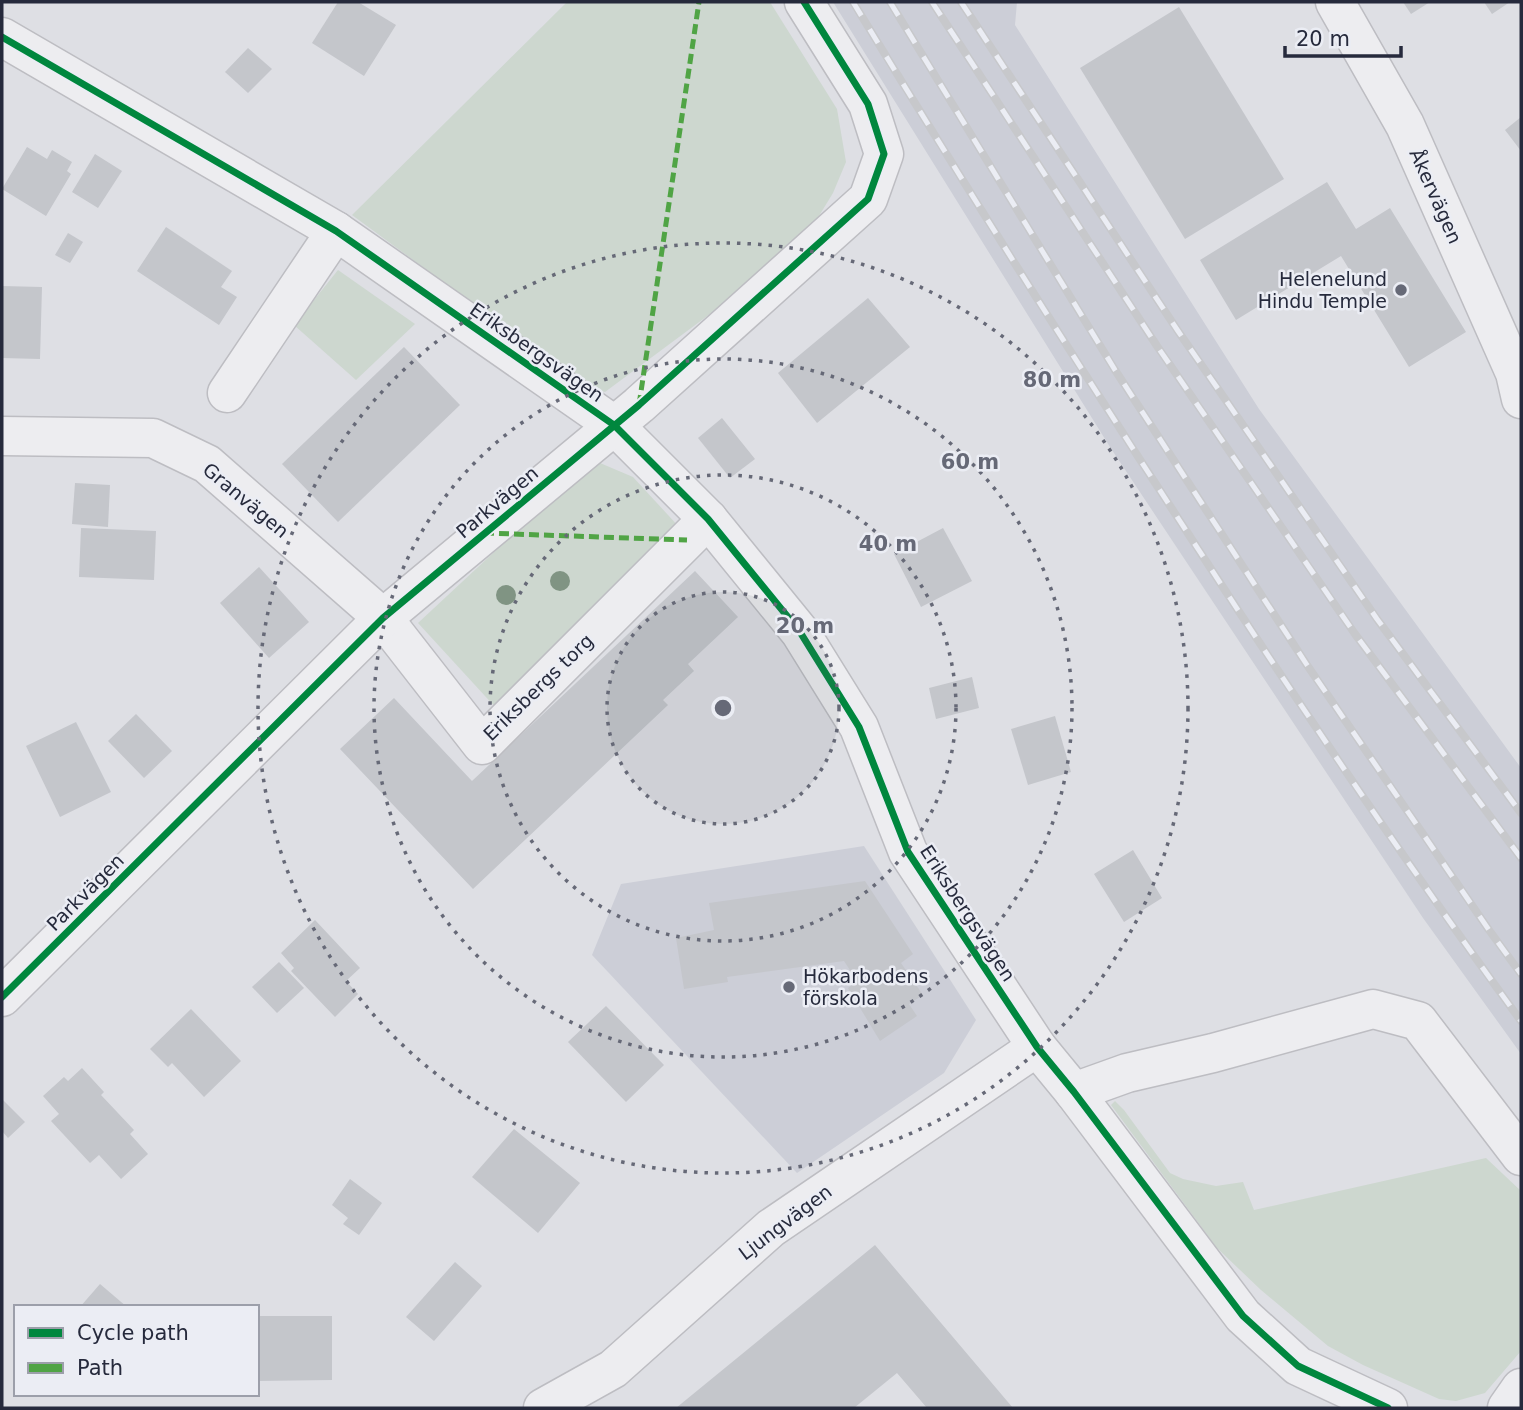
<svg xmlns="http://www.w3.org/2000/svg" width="1523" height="1410" font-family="'DejaVu Sans',sans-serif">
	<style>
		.built { fill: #ccced7 }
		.green { fill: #cdd7cf }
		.building { fill: #c4c6cb }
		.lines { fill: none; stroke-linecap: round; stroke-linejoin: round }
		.minor-casing { stroke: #bdbdc2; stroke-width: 41 }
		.minor { stroke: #ededf0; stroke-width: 38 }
		.rail-casing { stroke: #c7c8cb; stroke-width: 8 }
		.rail { stroke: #ebedf4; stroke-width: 5; stroke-dasharray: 16; stroke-linecap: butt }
		.quiet { stroke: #50a445; stroke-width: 5; stroke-dasharray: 10 5; stroke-linecap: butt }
		.cycleway-casing { stroke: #ebedf4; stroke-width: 11 }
		.cycleway { stroke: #00873e; stroke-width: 7 }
		.tree { fill: #809483 }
		.ring { fill: none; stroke: #666977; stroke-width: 3.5; stroke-dasharray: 3.5 7 }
		.poi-dot { fill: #666977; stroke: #ebedf4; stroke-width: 2.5 }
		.labels { text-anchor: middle; stroke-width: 5; stroke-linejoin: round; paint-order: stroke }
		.street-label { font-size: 19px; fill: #262a3c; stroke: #ebedf4 }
		.poi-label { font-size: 19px; fill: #262a3c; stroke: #ebedf4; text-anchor: end }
		.centre { fill: #666977; stroke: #ebedf4; stroke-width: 3.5 }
		.ring-label { font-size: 21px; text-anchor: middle; font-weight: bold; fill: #666977; stroke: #ebedf4; stroke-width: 5; stroke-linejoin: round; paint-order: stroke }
	</style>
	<rect width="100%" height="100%" fill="#dedfe4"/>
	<!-- built -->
	<g class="built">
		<polygon points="833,2 1017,2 1015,25 1259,409 1521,768 1521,1054 1423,918 1110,447"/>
		<polygon points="864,846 976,1020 944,1073 797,1173 592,955 621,884"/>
	</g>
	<!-- green -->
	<g class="green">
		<polygon points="567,2 770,2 837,109 846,162 833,193 811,229 710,314 605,392 583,385 352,215"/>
		<polygon points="338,270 415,324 356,380 294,325"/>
		<polygon points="593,460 633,477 680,528 496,708 418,623"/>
		<polygon points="1115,1101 1124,1110 1170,1173 1183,1179 1216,1186 1243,1182 1254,1210 1486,1158 1521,1191 1521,1351 1485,1393 1456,1401 1439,1399 1363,1365 1328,1346 1261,1290 1217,1248 1111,1105"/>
	</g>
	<!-- building -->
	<g class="building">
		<polygon points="338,2 358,2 396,25 364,76 312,43"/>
		<polygon points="1403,2 1430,2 1411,14"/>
		<polygon points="1484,2 1510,2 1492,14"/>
		<polygon points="1179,7 1284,179 1185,239 1080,68"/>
		<polygon points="248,48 272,69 248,93 225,72"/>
		<polygon points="1521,117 1521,151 1505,130"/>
		<polygon points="27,147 47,159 52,150 72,162 67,171 71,174 46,216 2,189"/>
		<polygon points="95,154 122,171 98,208 72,192"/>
		<polygon points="1327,182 1356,229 1390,208 1466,332 1409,367 1341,256 1236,320 1200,260"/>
		<polygon points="166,227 232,271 221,287 237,297 219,325 137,271"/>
		<polygon points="68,233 83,242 70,263 55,255"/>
		<polygon points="2,286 42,287 40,359 2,358"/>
		<polygon points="868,298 910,347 817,423 778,373"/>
		<polygon points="404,347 460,405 338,522 282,464"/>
		<polygon points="722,418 755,459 730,478 698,438"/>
		<polygon points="75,483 110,485 108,527 72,524"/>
		<polygon points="81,528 156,531 154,580 79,577"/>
		<polygon points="943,528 972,581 921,607 894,554"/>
		<polygon points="259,567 309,622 269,658 220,603"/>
		<polygon points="695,571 738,617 688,664 694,671 663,700 668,705 473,889 340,749 394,698 472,781"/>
		<polygon points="972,677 979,708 936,719 929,688"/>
		<polygon points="136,714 172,751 144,778 108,741"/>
		<polygon points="1055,716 1071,772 1028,785 1011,729"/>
		<polygon points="76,722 111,792 60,817 26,746"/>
		<polygon points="1133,850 1162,898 1124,922 1094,874"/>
		<polygon points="865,881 913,954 901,963 923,995 909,1004 917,1016 880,1041 848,988 857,981 844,961 727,977 728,982 684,989 676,938 714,930 709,903"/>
		<polygon points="315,920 360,968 346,981 358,994 335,1017 291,971 294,968 281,953"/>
		<polygon points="279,962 304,988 277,1013 252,987"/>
		<polygon points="606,1006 664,1065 626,1102 568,1042"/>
		<polygon points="191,1009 241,1061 204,1097 172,1063 168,1067 150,1049"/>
		<polygon points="82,1068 104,1092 101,1095 134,1130 130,1134 148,1154 121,1179 99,1155 90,1163 51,1121 59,1114 43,1096 64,1077 68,1081"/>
		<polygon points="2,1099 25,1122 8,1138 2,1131"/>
		<polygon points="514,1129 580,1183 538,1233 472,1177"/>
		<polygon points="350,1179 382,1203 359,1235 343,1224 348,1218 332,1205"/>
		<polygon points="875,1245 1013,1408 927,1408 897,1373 854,1408 676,1408"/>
		<polygon points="455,1262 482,1286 434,1341 406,1317"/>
		<polygon points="100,1284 127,1307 80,1307"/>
		<polygon points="257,1316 332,1316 332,1380 257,1381"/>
	</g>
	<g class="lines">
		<defs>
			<g id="minor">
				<polyline points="1335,2 1405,125 1515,373 1521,399"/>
				<polyline points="2,37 336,231 614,425 708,519 800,632 859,727 908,852 1037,1047 1074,1092 1243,1316 1298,1366 1388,1408"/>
				<polyline points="227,393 336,231"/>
				<polyline points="2,436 153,438 207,464 383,618 482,745 708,519"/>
				<polyline points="2,997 383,618 639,405 868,199 884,154 868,104 804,2"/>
				<polyline points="1074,1092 1127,1073 1213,1053 1373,1009 1418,1021 1521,1156"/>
				<polyline points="543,1408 613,1369 771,1228 1037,1047"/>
				<polyline points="1507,1408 1521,1388"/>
			</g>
		</defs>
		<!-- minor casing -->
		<use href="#minor" class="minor-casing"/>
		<!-- minor -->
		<use href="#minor" class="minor"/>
		<defs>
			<g id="rail">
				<path d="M 853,2 C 962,181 1074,359 1189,535 C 1296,700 1406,863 1521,1021"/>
				<polyline points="890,2 1115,370 1307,665 1489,930 1521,974"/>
				<polyline points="932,2 1157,346 1355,634 1521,858"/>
				<polyline points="961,2 1178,331 1377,619 1521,813"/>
			</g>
		</defs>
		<!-- rail casing -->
		<use href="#rail" class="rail-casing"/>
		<!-- rail -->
		<use href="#rail" class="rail"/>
		<!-- quiet -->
		<g class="quiet">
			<polyline points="639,405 699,2"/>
			<polyline points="484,533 687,540"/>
		</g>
		<defs>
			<g id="cycleway">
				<polyline points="2,37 336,231 614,425 708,519 800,632 859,727 908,852 1037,1047 1074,1092 1243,1316 1298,1366 1388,1408"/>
				<polyline points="2,997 383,618 639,405 868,199 884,154 868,104 804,2"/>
			</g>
		</defs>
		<!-- cycleway casing -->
		<use href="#cycleway" class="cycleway-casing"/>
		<!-- cycleway -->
		<use href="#cycleway" class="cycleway"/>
	</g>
	<!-- trees -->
	<g class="tree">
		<circle cx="560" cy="581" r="10"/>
		<circle cx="506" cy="595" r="10"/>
	</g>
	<!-- distance rings -->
	<circle cx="723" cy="708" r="116" fill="#666977" fill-opacity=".12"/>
	<g class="ring">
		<circle cx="723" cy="708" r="116"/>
		<circle cx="723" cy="708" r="233"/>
		<circle cx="723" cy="708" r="349"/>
		<circle cx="723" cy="708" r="465"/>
	</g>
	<!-- markers -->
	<g class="poi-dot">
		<circle cx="1401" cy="290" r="7"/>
		<circle cx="789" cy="987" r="7"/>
	</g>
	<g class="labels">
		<!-- street labels -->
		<g class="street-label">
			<text transform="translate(1436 196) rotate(66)" y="7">Åkervägen</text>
			<text transform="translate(537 352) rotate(35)" y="7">Eriksbergsvägen</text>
			<text transform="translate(246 500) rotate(40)" y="7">Granvägen</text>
			<text transform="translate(497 502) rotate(-40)" y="7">Parkvägen</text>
			<text transform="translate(538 687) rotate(-44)" y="7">Eriksbergs torg</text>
			<text transform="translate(85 892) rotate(-45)" y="7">Parkvägen</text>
			<text transform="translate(968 913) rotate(57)" y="7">Eriksbergsvägen</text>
			<text transform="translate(785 1222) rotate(-37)" y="7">Ljungvägen</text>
		</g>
		<!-- poi labels -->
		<g class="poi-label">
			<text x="1387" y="286">Helenelund<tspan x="1387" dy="22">Hindu Temple</tspan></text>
			<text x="803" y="983" text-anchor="start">Hökarbodens<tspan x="803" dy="22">förskola</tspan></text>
		</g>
	</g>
	<circle cx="723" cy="708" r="10" class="centre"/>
	<g class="ring-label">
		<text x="1052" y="387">80 m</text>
		<text x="970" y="469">60 m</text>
		<text x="888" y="551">40 m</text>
		<text x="805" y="633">20 m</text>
	</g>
	<!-- border -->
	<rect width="1523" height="1410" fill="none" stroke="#262a3c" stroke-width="7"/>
	<!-- legend -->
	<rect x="14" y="1305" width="245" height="91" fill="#ebedf4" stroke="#9c9faa" stroke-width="2"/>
	<rect x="28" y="1328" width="35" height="10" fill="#00873e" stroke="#9c9faa" stroke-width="2"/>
	<text x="77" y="1340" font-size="21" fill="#262a3c">Cycle path</text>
	<rect x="28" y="1363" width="35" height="10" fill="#50a445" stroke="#9c9faa" stroke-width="2"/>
	<text x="77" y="1375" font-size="21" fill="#262a3c">Path</text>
	<!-- scale -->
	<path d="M1285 46v10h116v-10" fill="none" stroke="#262a3c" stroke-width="3.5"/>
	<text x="1296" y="46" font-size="21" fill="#262a3c" stroke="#ebedf4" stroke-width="5" paint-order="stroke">20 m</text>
</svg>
